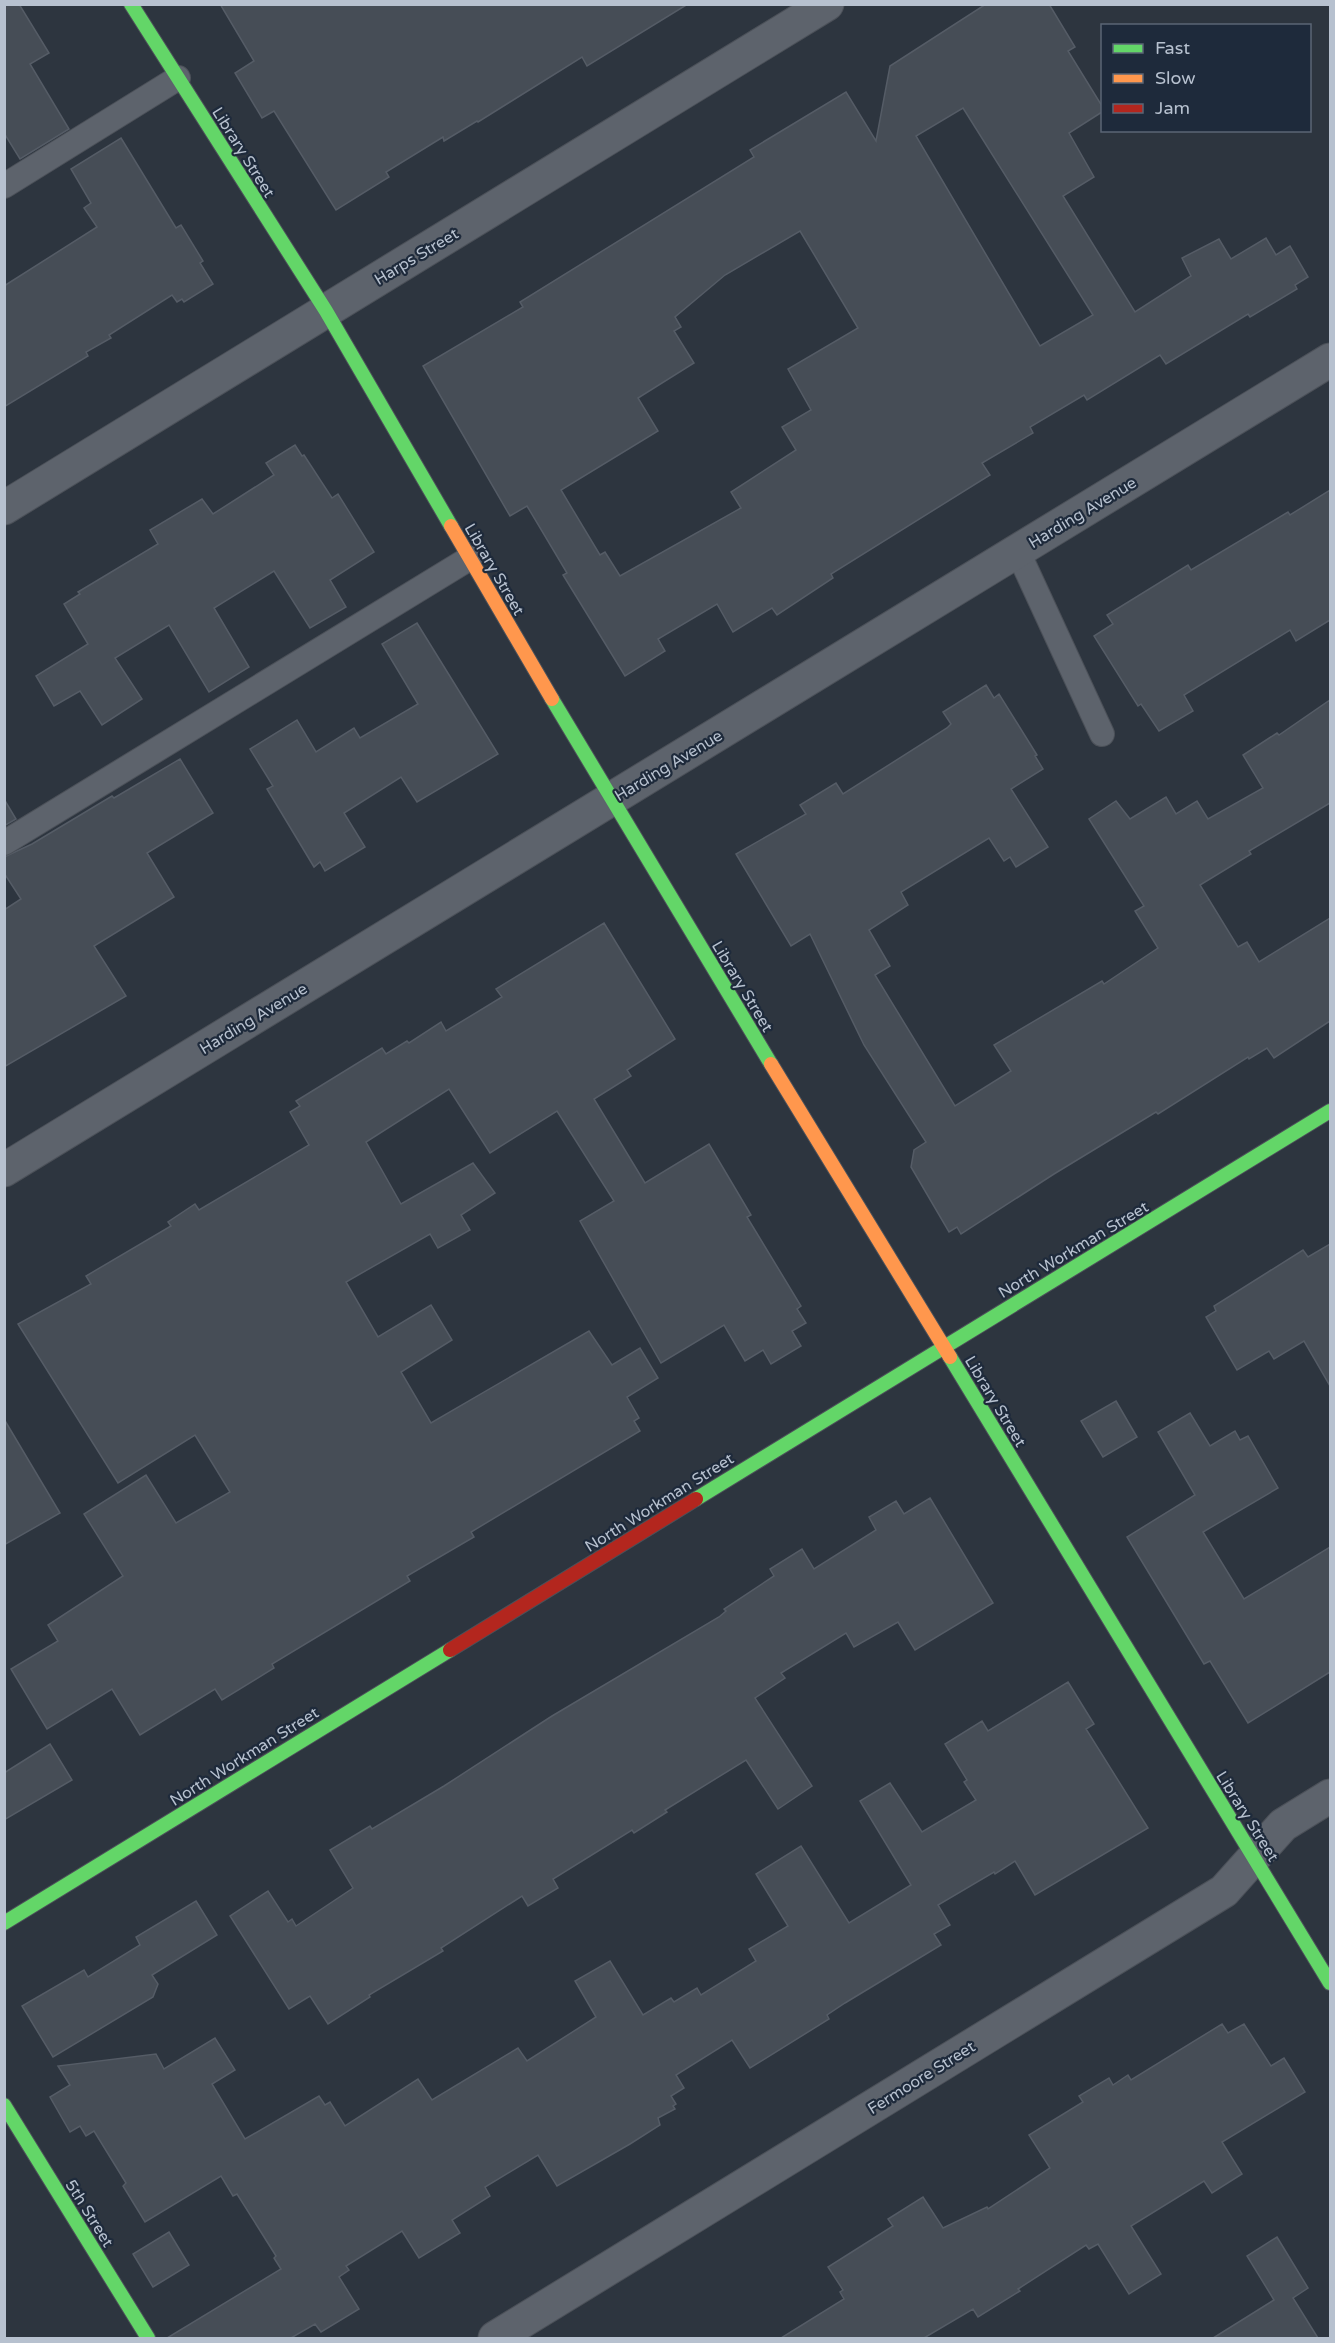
<svg xmlns="http://www.w3.org/2000/svg" width="1335" height="2343" font-family="'Varela Round',sans-serif">
	<style>
		.building { fill: #464d56; stroke: #555c66; stroke-width: 1.5; fill-rule: evenodd }
		.lines { fill: none; stroke-linecap: round; stroke-linejoin: round }
		.lane-casing { stroke: #4c5159; stroke-width: 26 }
		.street-casing { stroke: #4c5159; stroke-width: 35 }
		.fast-casing { stroke: #4c5159; stroke-width: 16 }
		.slow-casing { stroke: #4c5159; stroke-width: 16 }
		.jam-casing { stroke: #4c5159; stroke-width: 16 }
		.lane { stroke: #5d636c; stroke-width: 24 }
		.street { stroke: #5d636c; stroke-width: 33 }
		.fast { stroke: #63d668; stroke-width: 14 }
		.slow { stroke: #ff974d; stroke-width: 14 }
		.jam { stroke: #b3261e; stroke-width: 14 }
		.labels { text-anchor: middle; stroke-width: 4.5; stroke-linejoin: round; paint-order: stroke }
		.street-label { font-size: 16px; fill: #b7c1cf; stroke: #1e2a3b }
	</style>
	<rect width="100%" height="100%" fill="#2d353f"/>
	<!-- building -->
	<g class="building">
		<polygon points="4,4 19,4 49,53 30,64 69,129 20,159 4,133"/>
		<polygon points="220,4 688,4 587,66 582,57 478,122 477,121 444,141 443,137 386,172 389,177 336,210 274,111 262,118 235,73 254,61"/>
		<path d="M 986,4 L 1049,4 L 1075,47 L 1068,51 L 1102,106 L 1102,112 L 1069,133 L 1094,177 L 1063,196 L 1135,312 L 1191,276 L 1182,258 L 1219,239 L 1231,259 L 1266,238 L 1276,255 L 1290,246 L 1308,277 L 1295,285 L 1297,289 L 1250,317 L 1248,314 L 1166,364 L 1160,355 L 1087,400 L 1084,395 L 1030,427 L 1033,433 L 982,463 L 990,475 L 831,574 L 833,578 L 777,615 L 772,608 L 733,632 L 717,604 L 658,639 L 665,651 L 625,676 L 563,575 L 567,573 L 527,506 L 510,516 L 423,366 L 523,307 L 520,302 L 754,157 L 750,150 L 846,92 L 876,141 L 890,66 ZM 963,108 L 1093,315 L 1040,346 L 916,136 ZM 800,231 L 858,328 L 788,369 L 811,410 L 782,427 L 796,450 L 731,492 L 741,508 L 620,576 L 605,552 L 600,555 L 561,490 L 658,431 L 638,398 L 694,363 L 674,331 L 681,327 L 675,317 L 725,275 Z"/>
		<polygon points="121,138 176,228 181,225 203,261 200,263 213,284 184,302 182,299 177,302 172,295 109,335 111,338 86,352 88,356 4,407 4,286 97,227 84,208 91,203 71,169"/>
		<polygon points="295,445 302,456 304,455 332,498 338,494 374,552 330,580 346,607 310,628 274,571 214,608 249,667 209,692 169,625 115,658 142,699 102,725 80,691 54,706 36,676 88,644 64,604 80,594 78,592 158,544 150,530 202,499 213,514 274,475 266,463"/>
		<polygon points="1330,490 1330,620 1296,641 1290,630 1184,695 1193,711 1159,731 1141,704 1138,706 1094,636 1113,624 1107,615 1188,565 1191,570 1288,512 1290,515"/>
		<polygon points="417,623 498,754 417,802 401,777 344,813 365,847 325,871 320,862 314,867 267,789 273,786 250,749 297,720 316,752 354,728 360,738 418,704 382,644"/>
		<polygon points="986,685 994,698 999,694 1037,755 1035,756 1043,769 1011,789 1048,847 1016,867 1010,857 1004,861 989,838 901,892 908,905 869,930 890,966 875,975 955,1106 1011,1071 994,1045 1102,981 1104,984 1158,948 1135,911 1144,906 1089,819 1116,801 1130,819 1166,797 1176,814 1197,801 1208,819 1263,788 1243,755 1277,733 1279,735 1330,700 1330,803 1249,851 1251,854 1200,885 1238,947 1247,942 1259,962 1330,918 1330,1021 1274,1058 1267,1048 1249,1059 1248,1057 1158,1114 1156,1112 1054,1174 961,1234 957,1227 949,1232 911,1167 914,1150 926,1142 864,1045 810,934 791,946 736,854 806,814 800,805 836,783 843,794 947,728 951,724 943,712"/>
		<polygon points="180,759 213,813 147,853 174,897 94,946 126,996 4,1067 4,910 21,899 4,873 4,857 32,844 112,796 114,798"/>
		<polygon points="4,799 16,819 4,826"/>
		<polygon points="604,923 675,1039 627,1070 631,1076 594,1099 645,1183 709,1144 751,1215 747,1217 801,1306 797,1309 806,1323 792,1331 801,1346 771,1364 763,1350 745,1361 724,1325 661,1363 580,1221 614,1201 557,1111 490,1153 449,1089 366,1142 401,1204 473,1163 495,1193 461,1215 470,1230 438,1248 430,1234 346,1282 378,1337 431,1305 452,1340 401,1372 431,1423 589,1331 612,1365 640,1348 658,1378 627,1397 639,1418 634,1421 640,1431 471,1532 474,1537 407,1576 410,1581 272,1664 274,1668 222,1700 215,1689 140,1735 112,1689 47,1729 11,1669 58,1641 48,1625 123,1576 84,1514 146,1475 176,1523 230,1492 195,1435 118,1483 18,1324 91,1284 86,1276 171,1226 168,1222 195,1204 199,1210 309,1145 290,1112 300,1106 296,1101 382,1048 386,1054 407,1041 409,1043 441,1022 446,1031 502,997 496,989"/>
		<polygon points="1330,1244 1330,1386 1304,1341 1274,1359 1269,1351 1237,1370 1206,1317 1216,1311 1214,1306 1303,1250 1308,1257"/>
		<polygon points="1116,1401 1137,1437 1103,1457 1081,1421"/>
		<polygon points="1190,1413 1210,1446 1235,1431 1240,1440 1248,1436 1278,1488 1203,1532 1244,1599 1330,1547 1330,1672 1248,1723 1210,1661 1204,1664 1127,1537 1195,1495 1158,1432"/>
		<polygon points="4,1419 60,1513 4,1545"/>
		<polygon points="930,1498 993,1603 915,1650 898,1622 854,1647 846,1633 781,1673 785,1678 755,1698 812,1786 778,1809 746,1760 665,1810 667,1812 634,1833 632,1830 553,1879 558,1888 528,1906 522,1896 441,1948 443,1951 369,1995 370,1997 328,2024 310,1996 289,2009 230,1916 268,1891 288,1922 292,1919 296,1926 353,1888 330,1850 370,1826 372,1829 444,1786 552,1716 719,1617 726,1611 724,1609 774,1576 770,1569 802,1549 814,1569 876,1530 869,1517 896,1501 904,1514"/>
		<polygon points="1068,1682 1094,1724 1086,1729 1148,1828 1035,1895 1015,1861 995,1874 994,1872 938,1905 950,1925 934,1934 941,1945 845,2003 827,2015 829,2019 750,2068 732,2040 676,2075 684,2088 671,2096 676,2104 673,2106 675,2109 658,2118 660,2125 630,2144 557,2186 538,2155 485,2187 490,2196 452,2220 460,2233 419,2258 402,2231 346,2266 349,2270 339,2277 359,2309 321,2332 315,2324 291,2338 167,2338 281,2269 274,2258 276,2256 237,2194 233,2196 221,2176 145,2222 123,2186 126,2183 94,2131 86,2136 80,2126 70,2132 50,2097 70,2085 58,2066 156,2054 164,2069 215,2038 235,2070 212,2084 245,2139 319,2096 325,2105 330,2102 345,2126 418,2079 432,2100 518,2048 527,2061 596,2017 575,1981 610,1961 643,2015 671,1998 674,2002 697,1988 701,1995 756,1961 749,1949 788,1926 756,1874 801,1846 849,1923 911,1885 860,1801 890,1783 922,1832 976,1800 964,1782 967,1780 945,1744 982,1721 988,1731"/>
		<polygon points="50,1744 72,1780 4,1820 4,1773"/>
		<polygon points="196,1901 217,1935 152,1975 158,1984 153,1997 53,2057 22,2006 84,1970 88,1977 140,1945 136,1937"/>
		<polygon points="1222,2024 1228,2033 1244,2024 1271,2066 1284,2058 1305,2092 1222,2142 1242,2174 1212,2193 1204,2181 1131,2226 1161,2274 1129,2294 1098,2244 1089,2249 1086,2245 1018,2289 1020,2291 978,2317 973,2309 924,2338 781,2338 844,2299 840,2292 843,2290 828,2267 893,2226 888,2219 923,2197 943,2228 987,2207 988,2209 1050,2168 1029,2135 1083,2102 1079,2096 1109,2078 1113,2085 1128,2075 1131,2080"/>
		<polygon points="169,2232 189,2265 153,2287 133,2254"/>
		<polygon points="1277,2237 1308,2288 1293,2298 1318,2338 1213,2338 1274,2300 1247,2256"/>
	</g>
	<g class="lines">
		<defs>
			<g id="lane">
				<polyline points="4,186 178,78"/>
				<polyline points="1018,552 1102,734"/>
				<polyline points="4,843 470,558"/>
			</g>
			<g id="street">
				<polyline points="4,508 827,4"/>
				<polyline points="4,1170 1330,360"/>
				<polyline points="495,2338 1224,1891 1283,1825 1330,1796"/>
			</g>
			<g id="fast">
				<polyline points="131,4 326,311 451,526"/>
				<polyline points="552,699 771,1064"/>
				<polyline points="950,1357 1330,1983"/>
				<polyline points="696,1499 1330,1111"/>
				<polyline points="4,1923 450,1650"/>
				<polyline points="4,2105 148,2338"/>
			</g>
			<g id="slow">
				<polyline points="451,526 552,699"/>
				<polyline points="771,1064 950,1357"/>
			</g>
			<polyline id="jam" points="450,1650 696,1499"/>
		</defs>
		<!-- lane casing -->
		<use href="#lane" class="lane-casing"/>
		<!-- street casing -->
		<use href="#street" class="street-casing"/>
		<!-- fast casing -->
		<use href="#fast" class="fast-casing"/>
		<!-- slow casing -->
		<use href="#slow" class="slow-casing"/>
		<!-- jam casing -->
		<use href="#jam" class="jam-casing"/>
		<!-- lane -->
		<use href="#lane" class="lane"/>
		<!-- street -->
		<use href="#street" class="street"/>
		<!-- fast -->
		<use href="#fast" class="fast"/>
		<!-- slow -->
		<use href="#slow" class="slow"/>
		<!-- jam -->
		<use href="#jam" class="jam"/>
	</g>
	<g class="labels">
		<!-- street labels -->
		<g class="street-label">
			<text transform="translate(244 152) rotate(58)" y="6">Library Street</text>
			<text transform="translate(416 256) rotate(-31)" y="6">Harps Street</text>
			<text transform="translate(1082 512) rotate(-31)" y="6">Harding Avenue</text>
			<text transform="translate(495 569) rotate(60)" y="6">Library Street</text>
			<text transform="translate(668 765) rotate(-31)" y="6">Harding Avenue</text>
			<text transform="translate(743 986) rotate(59)" y="6">Library Street</text>
			<text transform="translate(253 1018) rotate(-31)" y="6">Harding Avenue</text>
			<text transform="translate(1073 1249) rotate(-31)" y="6">North Workman Street</text>
			<text transform="translate(996 1401) rotate(59)" y="6">Library Street</text>
			<text transform="translate(659 1502) rotate(-32)" y="6">North Workman Street</text>
			<text transform="translate(244 1756) rotate(-32)" y="6">North Workman Street</text>
			<text transform="translate(1248 1816) rotate(58)" y="6">Library Street</text>
			<text transform="translate(921 2077) rotate(-32)" y="6">Fermoore Street</text>
			<text transform="translate(90 2213) rotate(58)" y="6">5th Street</text>
		</g>
	</g>
	<!-- border -->
	<rect width="1335" height="2343" fill="none" stroke="#b7c1cf" stroke-width="12"/>
	<!-- legend -->
	<rect x="1101" y="24" width="210" height="108" fill="#1e2a3b" stroke="#5b6676" stroke-width="1.5"/>
	<rect x="1113" y="44" width="30" height="9" fill="#63d668" stroke="#5b6676" stroke-width="1.5"/>
	<text x="1155" y="54" font-size="18" fill="#b7c1cf">Fast</text>
	<rect x="1113" y="74" width="30" height="9" fill="#ff974d" stroke="#5b6676" stroke-width="1.5"/>
	<text x="1155" y="84" font-size="18" fill="#b7c1cf">Slow</text>
	<rect x="1113" y="104" width="30" height="9" fill="#b3261e" stroke="#5b6676" stroke-width="1.5"/>
	<text x="1155" y="114" font-size="18" fill="#b7c1cf">Jam</text>
</svg>
